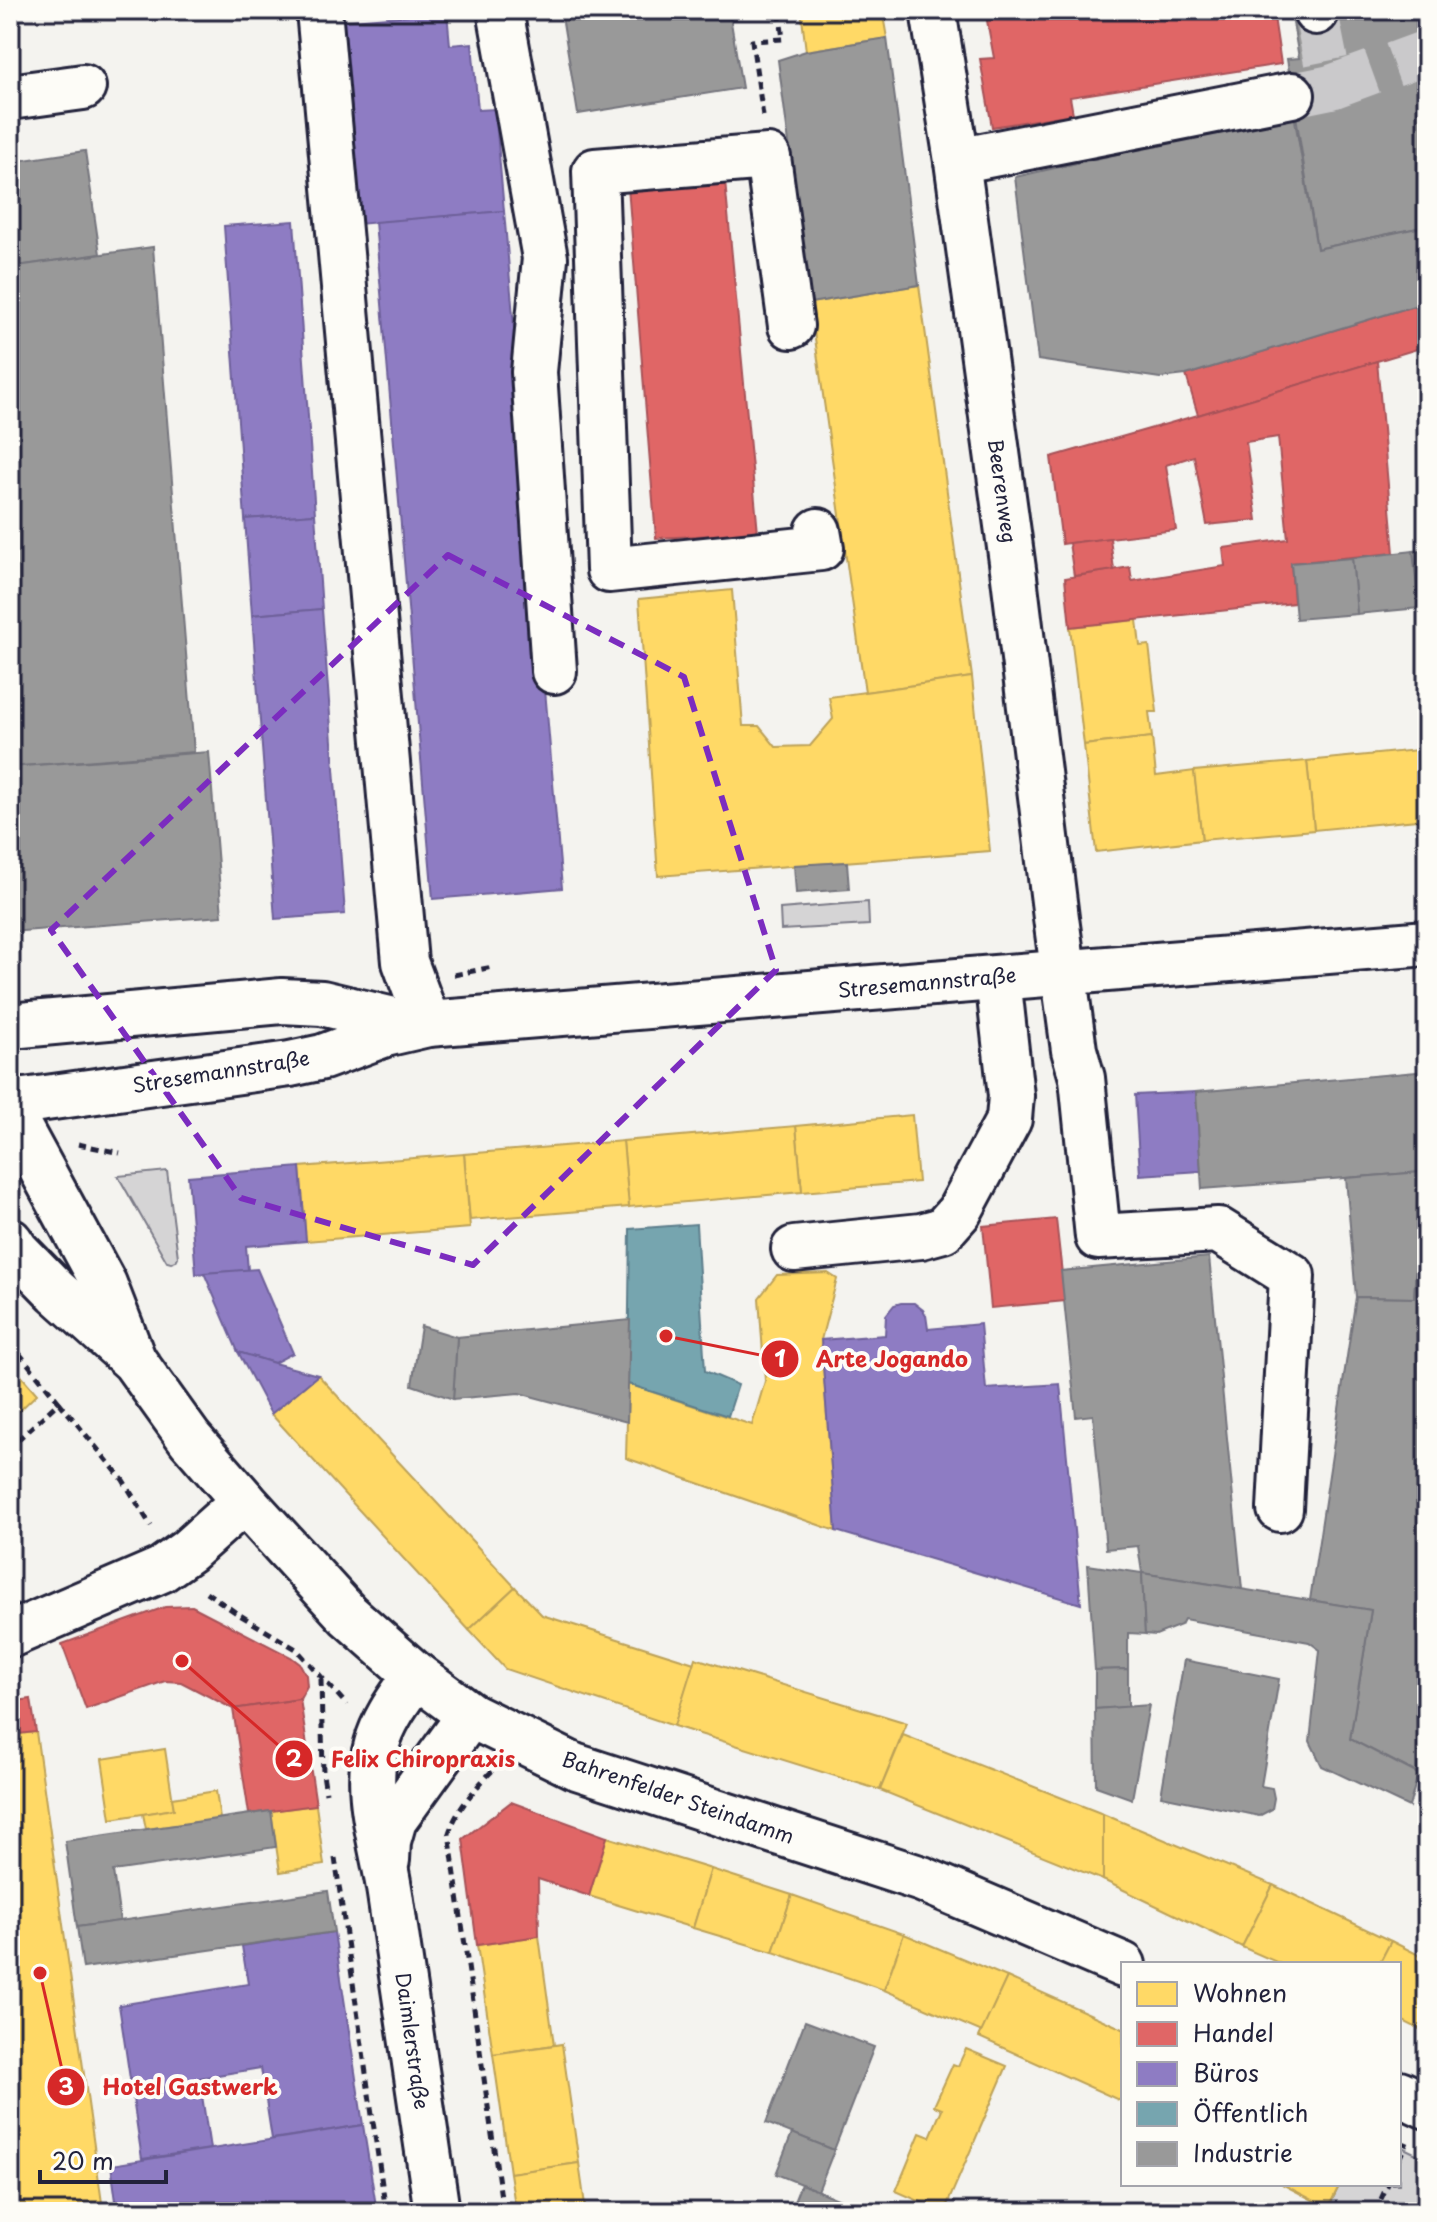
<svg xmlns="http://www.w3.org/2000/svg" width="1437" height="2222" font-family="'Playpen Sans',sans-serif">
	<style>
		.green { fill: #d5d4d5; stroke: #7c7b88; stroke-width: 2 }
		.homes { fill: #ffd966; stroke: #bda259; stroke-width: 2 }
		.shops { fill: #e06666; stroke: #a75259; stroke-width: 2 }
		.offices { fill: #8e7cc3; stroke: #6e619a; stroke-width: 2 }
		.public { fill: #76a5af; stroke: #5d7e8c; stroke-width: 2 }
		.industry { fill: #999; stroke: #75757d; stroke-width: 2 }
		.lines { fill: none; stroke-linecap: round; stroke-linejoin: round }
		.minor-tunnel { stroke: #cac9cb; stroke-width: 44; stroke-dasharray: 44 22; stroke-linecap: butt }
		.minor-casing { stroke: #22223b; stroke-width: 50 }
		.major-casing { stroke: #22223b; stroke-width: 50 }
		.path { stroke: #22223b; stroke-width: 5; stroke-dasharray: 8 6; stroke-linecap: butt }
		.minor { stroke: #fdfcf7; stroke-width: 44 }
		.major { stroke: #fdfcf7; stroke-width: 44 }
		.marked { fill: none; stroke: #7b2cbf; stroke-width: 6; stroke-dasharray: 16 10; stroke-linejoin: round }
		.labels { text-anchor: middle; stroke-width: 8; stroke-linejoin: round; paint-order: stroke }
		.street-label { font-size: 20px; fill: #22223b; stroke: #fdfcf7 }
		.leader { fill: none; stroke: #d62828; stroke-width: 3 }
		.callout-dot { fill: #d62828; stroke: #fdfcf7; stroke-width: 3 }
		.mark-label { font-size: 24px; text-anchor: middle; font-weight: bold; fill: #fff }
		.callout-label { font-size: 22px; text-anchor: middle; font-weight: bold; fill: #d62828; stroke: #fdfcf7; stroke-width: 8; stroke-linejoin: round; paint-order: stroke }
	</style>
	<rect width="100%" height="100%" fill="#f4f3ef"/>
	<filter id="ink" filterUnits="userSpaceOnUse"><feTurbulence type="fractalNoise" baseFrequency=".0125" numOctaves="2"/><feDisplacementMap in="SourceGraphic" scale="16" xChannelSelector="R" yChannelSelector="G"/><feConvolveMatrix kernelMatrix="1 2 1 2 8 2 1 2 1" color-interpolation-filters="sRGB"/></filter>
	<g filter="url(#ink)">
		<!-- green -->
		<g class="green">
			<polygon points="868,902 869,925 781,930 780,909"/>
			<polygon points="167,1171 178,1257 176,1261 171,1263 167,1262 118,1176"/>
			<polygon points="1399,2148 1404,2148 1427,2159 1427,2212 1330,2212 1328,2208 1340,2184 1399,2184"/>
		</g>
		<!-- homes -->
		<g class="homes">
			<polygon points="801,10 882,10 887,38 806,51"/>
			<polygon points="919,285 972,677 865,692 810,303"/>
			<polygon points="732,590 743,726 759,726 776,747 810,746 833,719 829,697 972,677 990,851 658,876 639,599"/>
			<polygon points="1137,620 1140,646 1149,645 1157,712 1149,712 1152,737 1084,745 1070,627"/>
			<polygon points="1152,737 1156,776 1194,771 1202,840 1096,852 1084,745"/>
			<polygon points="1427,749 1427,819 1314,830 1307,761"/>
			<polygon points="1307,761 1314,830 1202,840 1194,771"/>
			<polygon points="912,1115 918,1182 802,1192 796,1126"/>
			<polygon points="796,1126 802,1192 629,1207 623,1141"/>
			<polygon points="623,1141 629,1207 470,1220 464,1154"/>
			<polygon points="464,1154 470,1228 306,1241 300,1167"/>
			<polygon points="828,1273 837,1279 821,1340 836,1531 626,1458 628,1384 752,1425 765,1381 759,1298 777,1275"/>
			<polygon points="10,1363 37,1394 10,1420"/>
			<polygon points="318,1375 515,1587 469,1630 271,1414"/>
			<polygon points="515,1587 542,1615 694,1663 674,1726 505,1669 469,1630"/>
			<polygon points="695,1658 907,1723 880,1790 674,1726"/>
			<polygon points="36,1732 103,2210 103,2212 10,2212 10,1735"/>
			<polygon points="903,1735 1103,1814 1103,1880 880,1790"/>
			<polygon points="165,1749 174,1809 111,1819 102,1759"/>
			<polygon points="216,1791 220,1819 146,1829 143,1814 174,1809 172,1798"/>
			<polygon points="316,1805 324,1865 280,1872 271,1811"/>
			<polygon points="1103,1814 1273,1885 1242,1947 1103,1880"/>
			<polygon points="607,1837 711,1869 693,1928 589,1896"/>
			<polygon points="711,1869 792,1895 773,1952 693,1928"/>
			<polygon points="1273,1885 1391,1941 1379,1964 1281,1964 1242,1947"/>
			<polygon points="792,1895 904,1934 884,1990 773,1952"/>
			<polygon points="904,1934 1007,1977 982,2032 884,1990"/>
			<polygon points="539,1936 554,2045 493,2054 477,1945"/>
			<polygon points="1391,1941 1427,1959 1427,2033 1399,2019 1399,1964 1379,1964"/>
			<polygon points="1007,1977 1123,2029 1123,2102 979,2037"/>
			<polygon points="562,2044 579,2163 510,2173 493,2054"/>
			<polygon points="966,2049 1007,2066 944,2212 896,2191 920,2133 930,2137 942,2109 934,2106 953,2064 958,2066"/>
			<polygon points="579,2163 586,2212 516,2212 510,2173"/>
			<polygon points="1282,2184 1340,2184 1328,2208"/>
		</g>
		<!-- shops -->
		<g class="shops">
			<polygon points="985,10 1273,10 1281,64 1070,97 1073,114 992,127 980,59 994,58"/>
			<polygon points="725,181 758,533 656,538 628,187"/>
			<polygon points="1427,302 1427,346 1198,415 1186,375"/>
			<polygon points="1377,361 1394,553 1291,563 1294,603 1070,627 1065,578 1130,567 1132,581 1225,566 1223,548 1288,539 1278,437 1246,442 1257,520 1207,525 1194,456 1166,465 1176,530 1069,543 1062,544 1051,457 1198,415"/>
			<polygon points="1110,538 1114,570 1074,576 1069,543"/>
			<polygon points="1056,1219 1065,1301 991,1308 983,1226"/>
			<polygon points="192,1606 291,1657 300,1664 306,1675 307,1686 300,1699 233,1709 181,1682 165,1681 86,1709 62,1644 165,1607"/>
			<polygon points="31,1699 36,1732 10,1735 10,1702"/>
			<polygon points="300,1699 316,1805 249,1814 233,1709"/>
			<polygon points="511,1802 607,1837 589,1896 538,1879 539,1936 477,1945 463,1839"/>
		</g>
		<!-- offices -->
		<g class="offices">
			<polygon points="447,12 450,45 472,43 478,110 495,109 504,211 347,225 341,21"/>
			<polygon points="504,211 562,888 433,899 375,222"/>
			<polygon points="294,221 315,514 245,519 224,226"/>
			<polygon points="315,514 322,609 252,615 245,519"/>
			<polygon points="322,609 345,914 275,919 252,615"/>
			<polygon points="1196,1092 1201,1171 1140,1175 1135,1095"/>
			<polygon points="300,1167 306,1241 246,1246 248,1270 196,1274 188,1176"/>
			<polygon points="257,1269 293,1353 274,1363 238,1352 204,1273"/>
			<polygon points="901,1303 914,1303 923,1310 926,1315 928,1329 980,1324 986,1389 1060,1384 1081,1604 836,1531 821,1340 885,1335 886,1315 894,1305"/>
			<polygon points="238,1352 274,1363 318,1375 271,1414"/>
			<polygon points="334,1932 363,2125 272,2139 261,2068 199,2078 200,2082 132,2092 119,2005 248,1984 242,1946"/>
			<polygon points="200,2082 210,2149 142,2159 132,2092"/>
			<polygon points="363,2125 377,2212 103,2212 103,2210 117,2208 111,2165"/>
		</g>
		<!-- public -->
		<polygon class="public" points="696,1224 705,1371 738,1385 728,1416 628,1384 630,1229"/>
		<!-- industry -->
		<g class="industry">
			<polygon points="561,10 729,10 742,88 578,114"/>
			<polygon points="1324,10 1427,10 1427,226 1317,249 1287,59 1299,58 1292,17"/>
			<polygon points="887,38 919,285 810,303 778,60 806,51"/>
			<polygon points="1294,114 1317,249 1427,226 1427,302 1186,375 1160,378 1038,360 1015,177"/>
			<polygon points="85,151 100,254 10,267 10,162"/>
			<polygon points="153,247 194,752 10,767 10,267"/>
			<polygon points="1427,550 1427,593 1417,594 1413,551"/>
			<polygon points="1413,551 1419,608 1357,614 1352,558"/>
			<polygon points="1352,558 1357,614 1296,619 1291,563"/>
			<polygon points="209,752 222,916 10,932 10,767"/>
			<polygon points="847,862 849,889 796,893 794,865"/>
			<polygon points="1427,1071 1422,1172 1202,1189 1196,1092"/>
			<polygon points="1427,1076 1427,1133 1425,1133"/>
			<polygon points="1422,1172 1414,1298 1356,1297 1346,1178"/>
			<polygon points="1418,1236 1427,1238 1427,1778 1350,1739 1371,1610 1310,1600 1356,1297 1414,1298"/>
			<polygon points="1209,1257 1242,1589 1142,1573 1138,1546 1106,1549 1093,1415 1076,1417 1061,1271"/>
			<polygon points="630,1320 627,1422 519,1393 453,1399 457,1337"/>
			<polygon points="421,1326 457,1337 453,1399 412,1385"/>
			<polygon points="1088,1565 1142,1573 1145,1634 1128,1633 1128,1669 1095,1670"/>
			<polygon points="1142,1573 1371,1610 1350,1739 1418,1774 1409,1807 1322,1766 1310,1741 1320,1650 1309,1642 1184,1619 1181,1625 1156,1635 1145,1634"/>
			<polygon points="1184,1660 1279,1679 1261,1786 1272,1788 1274,1798 1272,1809 1259,1816 1161,1796"/>
			<polygon points="1128,1669 1128,1707 1095,1709 1095,1670"/>
			<polygon points="1149,1705 1132,1799 1096,1786 1095,1709"/>
			<polygon points="271,1811 276,1847 113,1871 120,1921 77,1927 65,1841"/>
			<polygon points="328,1891 334,1932 83,1968 77,1927"/>
			<polygon points="805,2021 874,2047 834,2150 766,2123"/>
			<polygon points="792,2133 834,2150 818,2191 776,2174"/>
			<polygon points="801,2184 843,2201 839,2212 790,2212"/>
		</g>
		<g class="lines">
			<!-- minor-tunnel -->
			<g class="minor-tunnel">
				<polyline points="1331,87 1427,52"/>
				<polyline points="1292,95 1331,87 1316,12"/>
			</g>
			<defs>
				<g id="minor">
					<polyline points="319,10 405,962 428,1024"/>
					<polyline points="500,10 545,258 534,372 554,671"/>
					<polyline points="933,10 957,161 1013,569 1056,918 1074,1050 1082,1078 1098,1237 1218,1230 1292,1276 1280,1509"/>
					<polyline points="1316,10 1316,12"/>
					<polyline points="10,97 83,87"/>
					<polyline points="957,161 1292,95"/>
					<polyline points="791,326 768,157 595,171 609,570 821,548 818,531"/>
					<polyline points="10,1111 104,1284 133,1359"/>
					<polyline points="10,1241 16,1250 57,1292 134,1361 190,1439 244,1501 348,1615 416,1675 470,1715 574,1766 922,1879 1123,1965"/>
					<polyline points="794,1249 921,1236 943,1230 959,1212 1009,1119 1011,1096 998,978"/>
					<polyline points="10,1635 161,1570 188,1551 244,1501"/>
					<path d="M 416,1675 C 401,1697 384,1718 377,1744 C 363,1792 383,1846 390,1894 C 405,2000 421,2106 437,2212"/>
					<polyline points="387,1860 388,1841 394,1820 470,1715"/>
					<polyline points="1399,2093 1427,2106"/>
				</g>
				<g id="major">
					<polyline points="10,1026 282,1001 322,1003 389,1019 413,1022"/>
					<polyline points="10,1103 290,1064 323,1057 385,1034 428,1024 1427,943"/>
				</g>
			</defs>
			<!-- minor casing -->
			<use href="#minor" class="minor-casing"/>
			<!-- major casing -->
			<use href="#major" class="major-casing"/>
			<!-- path -->
			<g class="path">
				<polyline points="763,116 752,41 783,39 779,10"/>
				<polyline points="454,975 492,967"/>
				<polyline points="78,1144 120,1153"/>
				<polyline points="10,1342 59,1402 10,1447"/>
				<polyline points="59,1402 123,1480 151,1526"/>
				<polyline points="206,1592 235,1612 296,1649 347,1705"/>
				<polyline points="321,1679 323,1774 326,1793"/>
				<path d="M 492,1771 C 475,1788 456,1811 449,1833 L 503,2212"/>
				<polyline points="335,1858 386,2212"/>
				<polyline points="1399,2159 1407,2142"/>
				<polyline points="1375,2212 1388,2184"/>
			</g>
			<!-- minor -->
			<use href="#minor" class="minor"/>
			<!-- major -->
			<use href="#major" class="major"/>
		</g>
	</g>
	<!-- marked area -->
	<path class="marked" d="M 448,555 L 684,677 L 776,970 L 473,1265 L 241,1198 L 51,930 Z"/>
	<g class="labels">
		<!-- street labels -->
		<g class="street-label">
			<text transform="translate(1002 491) rotate(82)" y="7">Beerenweg</text>
			<text transform="translate(927 983) rotate(-5)" y="7">Stresemannstraße</text>
			<text transform="translate(221 1072) rotate(-9)" y="7">Stresemannstraße</text>
			<text transform="translate(678 1798) rotate(19)" y="7">Bahrenfelder Steindamm</text>
			<text transform="translate(412 2041) rotate(82)" y="7">Daimlerstraße</text>
		</g>
	</g>
	<!-- callouts -->
	<path class="leader" d="M666 1336L780 1359M182 1661L294 1759M40 1973L66 2087"/>
	<g class="callout-dot">
		<circle cx="666" cy="1336" r="8"/>
		<circle cx="182" cy="1661" r="8"/>
		<circle cx="40" cy="1973" r="8"/>
		<circle cx="780" cy="1359" r="20"/>
		<circle cx="294" cy="1759" r="20"/>
		<circle cx="66" cy="2087" r="20"/>
	</g>
	<g class="mark-label">
		<text x="780" y="1367">1</text>
		<text x="294" y="1767">2</text>
		<text x="66" y="2095">3</text>
	</g>
	<g class="callout-label">
		<text x="892" y="1367">Arte Jogando</text>
		<text x="423" y="1767">Felix Chiropraxis</text>
		<text x="190" y="2095">Hotel Gastwerk</text>
	</g>
	<!-- margin -->
	<rect width="1437" height="2222" fill="none" stroke="#fdfcf7" stroke-width="40"/>
	<rect x="20" y="20" width="1397" height="2182" fill="none" stroke="#22223b" stroke-width="3" filter="url(#ink)"/>
	<!-- legend -->
	<rect x="1121" y="1962" width="280" height="224" fill="#fdfcf7" stroke="#a5a5ac" stroke-width="2"/>
	<rect x="1137" y="1982" width="40" height="24" fill="#ffd966" stroke="#a5a5ac" stroke-width="2"/>
	<text x="1193" y="2002" font-size="24" fill="#22223b">Wohnen</text>
	<rect x="1137" y="2022" width="40" height="24" fill="#e06666" stroke="#a5a5ac" stroke-width="2"/>
	<text x="1193" y="2042" font-size="24" fill="#22223b">Handel</text>
	<rect x="1137" y="2062" width="40" height="24" fill="#8e7cc3" stroke="#a5a5ac" stroke-width="2"/>
	<text x="1193" y="2082" font-size="24" fill="#22223b">Büros</text>
	<rect x="1137" y="2102" width="40" height="24" fill="#76a5af" stroke="#a5a5ac" stroke-width="2"/>
	<text x="1193" y="2122" font-size="24" fill="#22223b">Öffentlich</text>
	<rect x="1137" y="2142" width="40" height="24" fill="#999999" stroke="#a5a5ac" stroke-width="2"/>
	<text x="1193" y="2162" font-size="24" fill="#22223b">Industrie</text>
	<!-- scale -->
	<path d="M40 2170v12h126v-12" fill="none" stroke="#22223b" stroke-width="4"/>
	<text x="52" y="2170" font-size="24" fill="#22223b" stroke="#fdfcf7" stroke-width="6" paint-order="stroke">20 m</text>
</svg>
